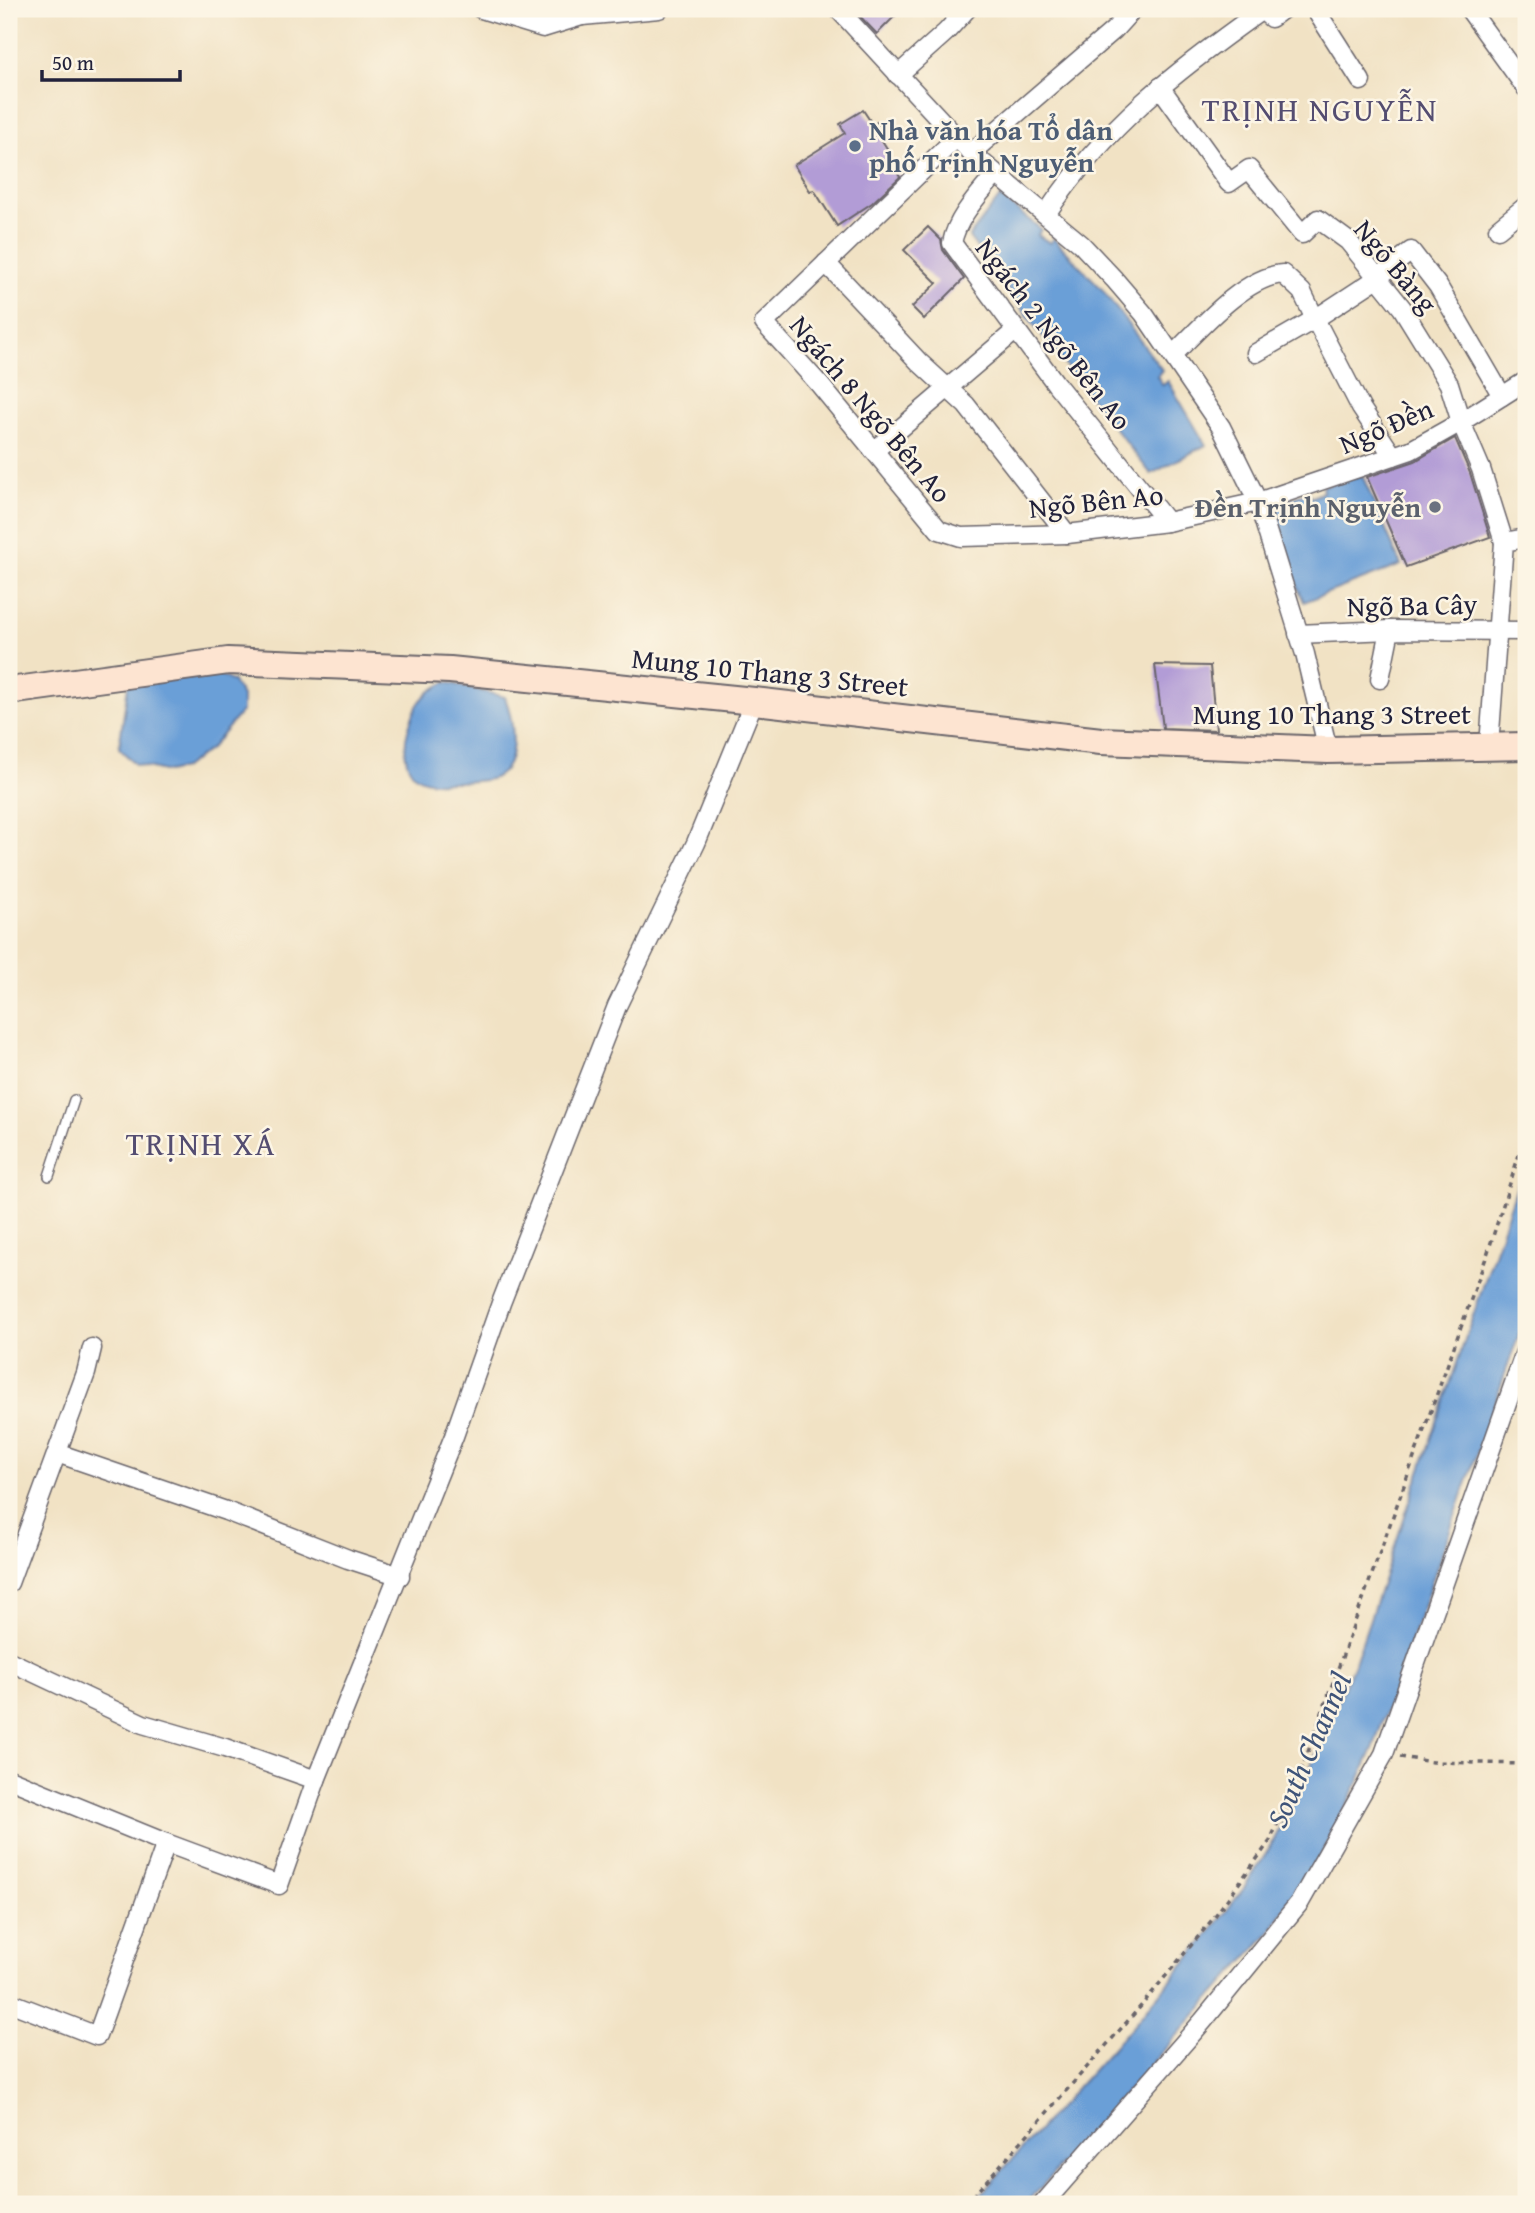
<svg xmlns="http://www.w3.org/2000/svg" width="1535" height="2213" font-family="'Gentium Book Plus',serif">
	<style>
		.water { fill: #6b9fd7; stroke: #466089; stroke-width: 2 }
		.building { fill: #b29cd6 }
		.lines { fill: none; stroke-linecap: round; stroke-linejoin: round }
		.lane-casing { stroke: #6a656b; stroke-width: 12 }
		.street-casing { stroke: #6a656b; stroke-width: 21 }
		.secondary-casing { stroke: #6a656b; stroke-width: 30 }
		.path { stroke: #6a656b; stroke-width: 3.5; stroke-dasharray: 5 5; stroke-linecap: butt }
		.lane { stroke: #fff; stroke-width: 9 }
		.street { stroke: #fff; stroke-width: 18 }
		.secondary { stroke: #fde4d1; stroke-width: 26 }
		.service-dot { fill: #5c6f8a; stroke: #fcf5e5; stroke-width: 2.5 }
		.worship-dot { fill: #6b7280; stroke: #fcf5e5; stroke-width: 2.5 }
		.labels { text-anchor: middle; stroke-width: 5; stroke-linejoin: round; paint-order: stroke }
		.service-label { font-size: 28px; font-weight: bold; fill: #4e5e75; stroke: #fcf5e5; text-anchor: start }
		.street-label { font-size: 28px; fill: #22223b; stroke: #fcf5e5 }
		.worship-label { font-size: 28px; font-weight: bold; fill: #5b616d; stroke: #fcf5e5; text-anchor: end }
		.water-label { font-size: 30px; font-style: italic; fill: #3f5479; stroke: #fcf5e5 }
		.quarter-label { font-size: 32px; letter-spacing: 2px; fill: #544d71; stroke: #fcf5e5 }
	</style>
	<rect width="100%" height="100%" fill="#fcf5e5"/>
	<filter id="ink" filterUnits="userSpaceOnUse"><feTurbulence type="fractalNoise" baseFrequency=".0143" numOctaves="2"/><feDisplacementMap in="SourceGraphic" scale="14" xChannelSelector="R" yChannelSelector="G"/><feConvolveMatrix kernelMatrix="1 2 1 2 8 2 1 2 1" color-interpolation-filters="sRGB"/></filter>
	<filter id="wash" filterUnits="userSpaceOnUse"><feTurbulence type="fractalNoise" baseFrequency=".00686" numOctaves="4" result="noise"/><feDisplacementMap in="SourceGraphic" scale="28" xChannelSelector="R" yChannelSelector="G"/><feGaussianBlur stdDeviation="1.57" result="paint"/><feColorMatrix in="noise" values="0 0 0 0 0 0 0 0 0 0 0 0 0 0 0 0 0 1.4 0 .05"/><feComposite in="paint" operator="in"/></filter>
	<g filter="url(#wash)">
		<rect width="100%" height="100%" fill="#f1e2c4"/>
		<!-- water -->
		<g class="water">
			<polygon points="1000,197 1041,229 1038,235 1050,243 1053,238 1101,288 1162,370 1157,376 1163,385 1168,381 1206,445 1151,474 1042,336 969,237"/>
			<polygon points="1362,475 1401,565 1304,602 1267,515 1270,508 1308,492 1311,498 1323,492 1322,486"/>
			<polygon points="217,673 233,682 242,696 242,711 211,748 184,768 168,772 135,764 119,748 128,685"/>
			<path d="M 446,682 L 505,697 C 513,719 521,763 496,777 C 485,782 471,781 458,782 C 446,782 427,784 416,776 C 403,766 404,744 408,730 C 416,703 421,695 446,682 Z"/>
			<polygon points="1526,1160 1526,1314 1373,1749 1357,1785 1321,1855 1268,1934 1026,2204 972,2204 1135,2023 1200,1945 1244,1888 1269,1849 1304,1782 1357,1657"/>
		</g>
		<g id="blocks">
			<!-- building -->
			<g class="building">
				<polygon points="853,9 902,9 877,34"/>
				<polygon points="863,110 873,125 877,122 885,136 881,139 890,153 886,155 900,177 872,203 837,226 814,190 810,191 794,165 845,133 840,124"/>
				<polygon points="928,227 941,240 943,250 964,279 924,319 912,307 937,283 904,250"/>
				<polygon points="1455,438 1470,473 1490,537 1406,567 1367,477 1415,461"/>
				<polygon points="1155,665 1210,666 1216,730 1163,728"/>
			</g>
		</g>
	</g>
	<g filter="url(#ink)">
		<use href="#blocks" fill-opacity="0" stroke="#6a656b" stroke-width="2"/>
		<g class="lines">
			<defs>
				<polyline id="lane" points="49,1176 74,1100"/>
				<g id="street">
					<polyline points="481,9 543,28 582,16 595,9"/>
					<polyline points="838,9 971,153 1081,244 1114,279 1144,314 1221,427 1258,502 1305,654 1328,750"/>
					<polyline points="1315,9 1361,81"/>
					<polyline points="1469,9 1526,88"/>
					<polyline points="582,16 659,9"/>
					<polyline points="898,75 946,32 967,9"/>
					<polyline points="1160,87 1229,183 1249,169 1302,234 1318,219 1348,241 1402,308 1449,384 1461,422 1481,469 1504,542"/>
					<polyline points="956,138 764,323 820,385 939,530 961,537 1067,534 1167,522 1258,502 1411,450 1461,422 1526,381"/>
					<polyline points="971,153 1114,30 1133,9"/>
					<path d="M 996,174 C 979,195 957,217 952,243 L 1056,384 L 1167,522"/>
					<path d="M 1046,214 C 1106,125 1176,71 1262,10 L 1271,18 L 1283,9"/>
					<polyline points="1498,229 1526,206"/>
					<polyline points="826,263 919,362 966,405 1067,534"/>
					<polyline points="1256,353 1315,319 1361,408 1393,456"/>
					<path d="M 1173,355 C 1200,328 1244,277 1283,274 L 1302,292 L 1315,319 L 1376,279 L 1411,251 L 1438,286 L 1502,396"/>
					<polyline points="874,451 1015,331"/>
					<polyline points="1298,634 1390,630 1526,631"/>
					<polyline points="1380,679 1390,630"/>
					<polyline points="1489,746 1504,542 1526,538"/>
					<polyline points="57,1453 226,1511 348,1559 400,1576"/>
					<polyline points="9,1583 86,1373 92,1348"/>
					<polyline points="9,1661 143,1724 225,1748 316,1780"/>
					<polyline points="9,1779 166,1843 279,1885 316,1780 454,1436 501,1303 617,1006 696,843 754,701"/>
					<polyline points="9,2002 97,2036 166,1843"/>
					<polyline points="1043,2204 1203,2021 1300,1902 1384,1754 1526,1349"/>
				</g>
				<polyline id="secondary" points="9,691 228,661 450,670 754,701 1101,741 1328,750 1526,746"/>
			</defs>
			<!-- lane casing -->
			<use href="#lane" class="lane-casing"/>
			<!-- street casing -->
			<use href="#street" class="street-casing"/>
			<!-- secondary casing -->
			<use href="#secondary" class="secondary-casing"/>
			<!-- path -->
			<g class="path">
				<polyline points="1400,1757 1432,1762 1526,1764"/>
				<polyline points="966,2204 1141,2006 1212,1920 1270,1841 1304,1763 1487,1255 1526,1133"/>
			</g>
			<!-- lane -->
			<use href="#lane" class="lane"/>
			<!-- street -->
			<use href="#street" class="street"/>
			<!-- secondary -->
			<use href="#secondary" class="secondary"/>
		</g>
	</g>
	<!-- markers -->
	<circle class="service-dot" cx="855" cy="146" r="7"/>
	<circle class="worship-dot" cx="1435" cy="507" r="7"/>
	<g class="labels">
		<!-- service labels -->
		<g class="service-label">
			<text x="869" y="140">Nhà văn hóa Tổ dân<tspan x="869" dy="32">phố Trịnh Nguyễn</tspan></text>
		</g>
		<!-- street labels -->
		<g class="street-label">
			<text transform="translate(1396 266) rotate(50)" y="10">Ngõ Bàng</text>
			<text transform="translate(1054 334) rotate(52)" y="10">Ngách 2 Ngõ Bên Ao</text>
			<text transform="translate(871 409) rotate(50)" y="10">Ngách 8 Ngõ Bên Ao</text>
			<text transform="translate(1386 426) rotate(-23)" y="10">Ngõ Đền</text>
			<text transform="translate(1096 501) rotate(-6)" y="10">Ngõ Bên Ao</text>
			<text transform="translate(1412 605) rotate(-1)" y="10">Ngõ Ba Cây</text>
			<text transform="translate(770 672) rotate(6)" y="10">Mung 10 Thang 3 Street</text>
			<text x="1332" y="724">Mung 10 Thang 3 Street</text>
		</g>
		<!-- worship labels -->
		<g class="worship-label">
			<text x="1421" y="517">Đền Trịnh Nguyễn</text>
		</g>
		<!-- water labels -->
		<g class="water-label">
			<text transform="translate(1309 1750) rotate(-66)" y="10">South Channel</text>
		</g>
		<!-- quarter labels -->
		<g class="quarter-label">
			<text x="1320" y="121">TRỊNH NGUYỄN</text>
			<text x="201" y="1155">TRỊNH XÁ</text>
		</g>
	</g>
	<!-- margin -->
	<rect width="1535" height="2213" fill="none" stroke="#fcf5e5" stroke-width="35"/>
	<!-- scale -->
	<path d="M42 70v10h138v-10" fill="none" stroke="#22223b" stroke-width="3.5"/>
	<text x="52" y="70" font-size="21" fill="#22223b" stroke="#fcf5e5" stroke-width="5" paint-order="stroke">50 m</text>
</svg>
